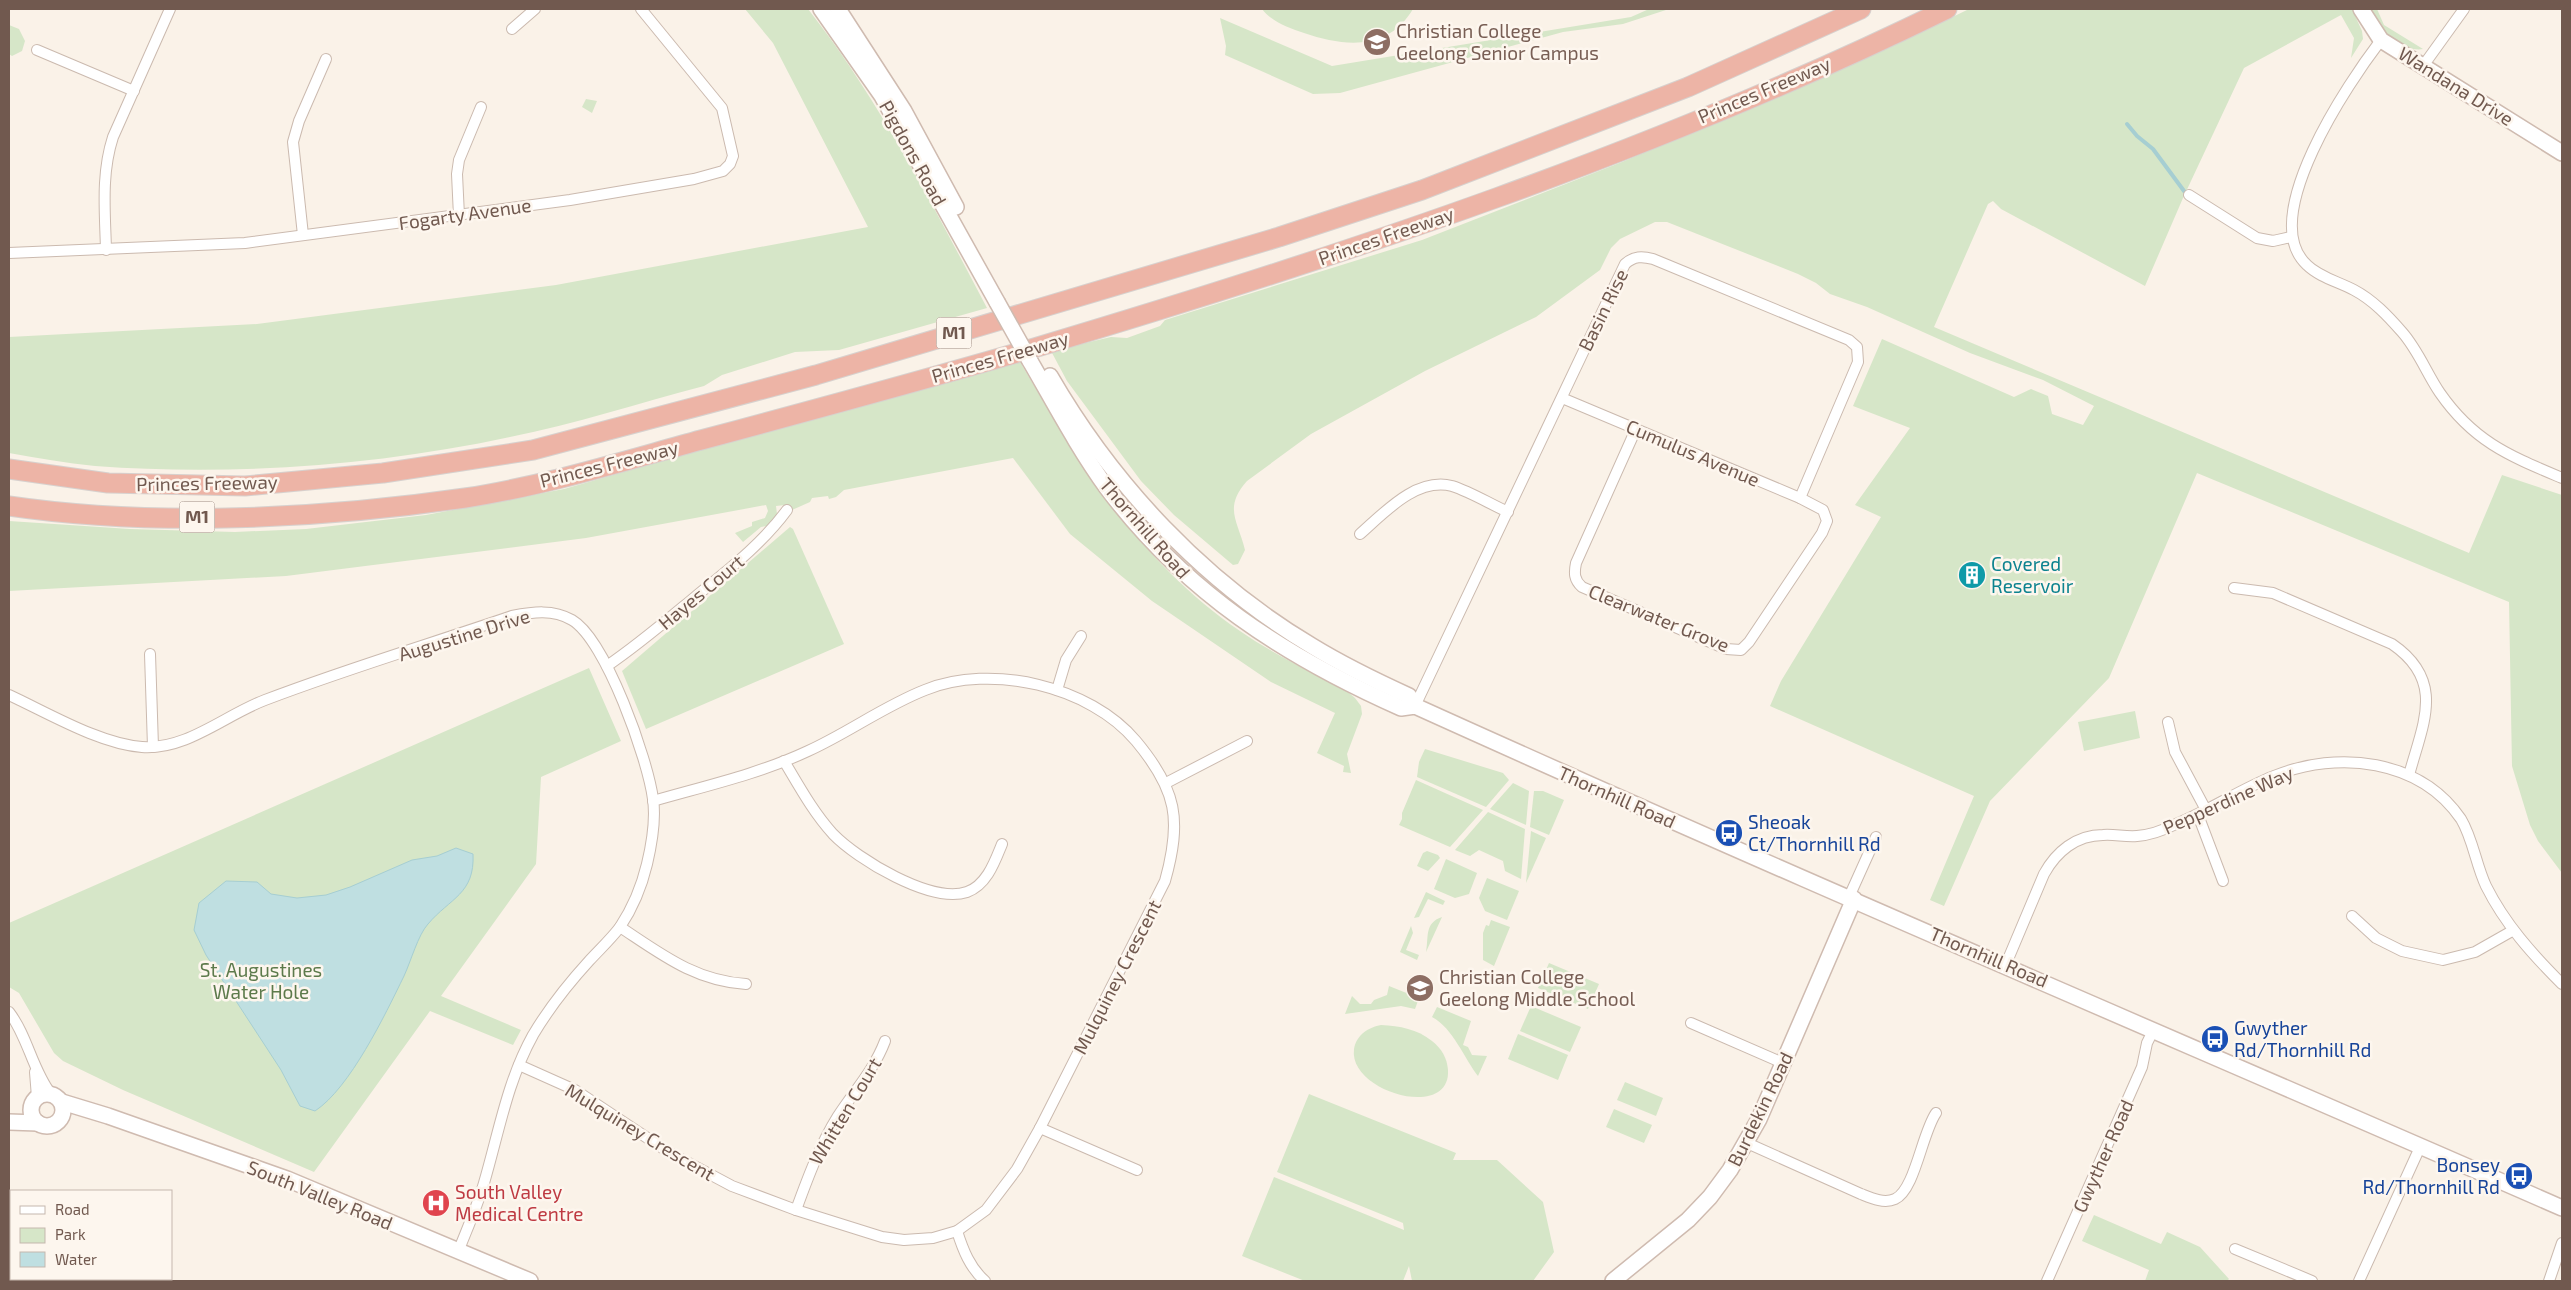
<svg xmlns="http://www.w3.org/2000/svg" width="2571" height="1290" font-family="'Exo 2',sans-serif">
	<style>
		.green { fill: #d6e6c8 }
		.water { fill: #bfdfe1; stroke: #a6ced2 }
		.lines { fill: none; stroke-linecap: round; stroke-linejoin: round }
		.stream { stroke: #a6ced2; stroke-width: 4 }
		.street-casing { stroke: #cbbaaf; stroke-width: 12 }
		.secondary-casing { stroke: #cfbbb0; stroke-width: 18 }
		.highway-casing { stroke: #d7d1ce; stroke-width: 21 }
		.street { stroke: #fff; stroke-width: 10 }
		.secondary { stroke: #fff; stroke-width: 15 }
		.highway { stroke: #edb4a6; stroke-width: 19 }
		.secondary-bridge-casing { stroke: #cfbbb0; stroke-width: 18; stroke-linecap: butt }
		.secondary-bridge { stroke: #fff; stroke-width: 15 }
		.labels { text-anchor: middle; stroke-width: 5; stroke-linejoin: round; paint-order: stroke }
		.shield { fill: #fdf6ee; stroke: #9b887f; stroke-width: 1 }
		.shield-label { font-size: 18px; font-weight: bold; fill: #71594f }
		.education-label { font-size: 19px; fill: #785e54; stroke: #fdf6ee; text-anchor: start }
		.street-label { font-size: 19px; fill: #71594f; stroke: #fdf6ee }
		.culture-label { font-size: 19px; fill: #0d838f; stroke: #fdf6ee; text-anchor: start }
		.transit-label { font-size: 19px; fill: #164399; stroke: #fdf6ee; text-anchor: start }
		.park-label { font-size: 19px; fill: #5c7a4b; stroke: #fdf6ee }
		.health-label { font-size: 19px; fill: #be3a42; stroke: #fdf6ee; text-anchor: start }
	</style>
	<rect width="100%" height="100%" fill="#faf2e8"/>
	<!-- green -->
	<g class="green">
		<path d="M 745,9 L 808,9 C 880,101 933,206 987,308 L 839,350 L 795,352 L 722,375 L 704,386 C 639,403 575,424 510,437 C 375,466 232,476 95,466 C 66,463 37,458 9,453 L 9,337 L 257,324 L 556,285 L 868,227 L 773,43 Z"/>
		<path d="M 1262,9 L 1413,9 C 1388,51 1345,47 1304,33 C 1289,28 1272,22 1262,9 Z"/>
		<polygon points="1649,9 1669,9 1623,24 1563,32 1340,93 1313,94 1225,55 1226,46 1220,18 1332,66 1631,17"/>
		<path d="M 1969,9 L 2352,9 L 2362,31 L 2363,39 L 2351,58 L 2354,38 L 2341,15 L 2244,68 L 2183,198 L 2145,286 L 2001,209 L 1993,201 L 1988,204 L 1934,327 L 2469,553 L 2502,475 L 2562,495 L 2562,873 L 2538,841 L 2530,825 L 2512,766 L 2509,602 L 2197,473 L 2109,678 L 1990,801 L 1944,906 L 1930,900 L 1974,796 L 1770,706 L 1781,681 L 1881,517 L 1855,505 L 1910,428 L 1853,406 L 1882,339 L 2014,397 L 2031,389 L 2048,396 L 2052,414 L 2083,425 L 2094,406 L 2043,380 L 1970,353 L 1867,307 L 1830,294 L 1816,283 L 1798,274 L 1667,222 L 1655,222 L 1620,239 L 1611,248 L 1600,270 L 1536,317 L 1425,371 L 1311,434 L 1247,481 C 1223,508 1238,521 1245,550 L 1238,564 L 1233,565 L 1174,515 L 1141,481 L 1067,381 L 1051,351 L 1111,337 L 1127,338 L 1160,326 L 1165,320 L 1422,240 L 1622,162 L 1891,47 Z"/>
		<path d="M 2369,9 L 2377,9 L 2384,25 L 2423,49 C 2409,52 2390,40 2381,30 C 2376,25 2373,15 2369,9 Z"/>
		<polygon points="9,25 19,29 25,41 22,51 12,56 9,54"/>
		<polygon points="586,99 597,101 592,113 582,107"/>
		<path d="M 1019,360 C 1079,463 1139,562 1240,631 C 1263,647 1288,660 1312,673 C 1327,681 1343,687 1355,698 L 1361,706 L 1362,714 L 1347,754 L 1351,773 L 1343,772 L 1344,766 L 1317,753 L 1335,713 L 1271,682 L 1152,601 L 1070,534 L 1013,458 L 844,490 L 836,497 L 829,499 L 828,496 L 812,498 L 810,502 L 792,510 L 785,505 L 776,506 L 777,514 L 773,525 L 761,527 L 743,542 L 735,533 L 752,526 L 752,522 L 765,518 L 768,511 L 766,505 L 586,538 L 286,576 L 9,591 L 9,521 L 130,529 L 235,532 L 306,529 L 426,515 L 564,489 Z"/>
		<polygon points="790,527 793,529 844,644 646,729 622,671"/>
		<polygon points="589,668 621,741 541,777 536,864 441,996 521,1030 513,1045 430,1011 314,1172 123,1090 63,1061 54,1053 19,993 9,987 9,923"/>
		<polygon points="2135,711 2140,738 2084,751 2078,722"/>
		<polygon points="1425,749 1503,773 1509,780 1486,807 1417,777 1419,762"/>
		<polygon points="1416,780 1483,810 1450,847 1399,825 1402,819 1402,813"/>
		<polygon points="1513,783 1529,791 1526,825 1490,809"/>
		<polygon points="1534,791 1543,791 1564,800 1549,835 1530,827"/>
		<polygon points="1488,812 1525,829 1521,879 1505,871 1503,861 1479,850 1470,856 1455,850"/>
		<polygon points="1531,831 1546,838 1526,883"/>
		<polygon points="1427,851 1438,855 1440,858 1428,871 1417,866 1423,853"/>
		<polygon points="1446,859 1477,873 1469,894 1455,898 1434,889"/>
		<polygon points="1487,878 1519,891 1507,920 1485,911 1479,898"/>
		<polygon points="1426,892 1445,901 1443,905 1428,899 1419,917 1414,918"/>
		<path d="M 1442,917 L 1426,952 C 1429,937 1424,923 1442,917 Z"/>
		<polygon points="1491,920 1510,927 1494,966 1483,960 1483,933 1486,925 1489,926"/>
		<polygon points="1411,926 1413,933 1406,950 1419,955 1417,960 1400,952"/>
		<polygon points="1549,963 1599,984 1588,1009 1538,988"/>
		<polygon points="1389,986 1419,998 1415,1009 1401,1006 1345,1014 1352,996 1360,1004 1371,1004 1374,1000 1387,995"/>
		<polygon points="1531,1006 1581,1027 1570,1052 1520,1031"/>
		<path d="M 1437,1007 L 1471,1021 L 1463,1045 L 1468,1047 L 1472,1055 L 1487,1056 L 1478,1076 C 1464,1058 1453,1028 1432,1017 Z"/>
		<path d="M 1381,1025 C 1400,1026 1417,1029 1432,1041 C 1442,1049 1447,1058 1448,1070 C 1451,1121 1348,1092 1354,1049 C 1356,1035 1369,1027 1381,1025 Z"/>
		<polygon points="1518,1034 1568,1055 1558,1080 1508,1059"/>
		<polygon points="1625,1082 1663,1098 1656,1116 1617,1100"/>
		<polygon points="1309,1094 1456,1153 1453,1160 1497,1160 1543,1202 1554,1252 1533,1281 1412,1281 1409,1266 1403,1281 1305,1281 1242,1256 1274,1177 1404,1230 1403,1223 1277,1172"/>
		<polygon points="1614,1109 1652,1125 1644,1143 1606,1127"/>
		<polygon points="2094,1215 2161,1244 2167,1232 2200,1247 2229,1279 2227,1281 2145,1281 2149,1270 2082,1241"/>
	</g>
	<!-- water -->
	<path class="water" d="M 456,848 L 473,854 C 475,894 450,898 428,924 C 418,935 411,961 404,976 C 385,1015 350,1088 315,1111 L 300,1106 L 281,1070 L 206,955 L 194,930 L 199,903 L 226,881 L 257,882 L 271,894 L 297,898 L 326,895 L 350,887 L 412,860 L 437,856 Z"/>
	<g class="lines">
		<!-- stream -->
		<polyline class="stream" points="2127,124 2137,136 2153,149 2184,191"/>
		<defs>
			<g id="street">
				<polyline points="512,29 535,9"/>
				<path d="M 2381,40 C 2349,82 2256,218 2307,265 C 2319,277 2339,282 2354,290 C 2373,300 2388,316 2402,332 C 2418,350 2427,374 2440,393 C 2474,442 2510,456 2562,478"/>
				<polyline points="37,50 134,91"/>
				<polyline points="2423,66 2464,9"/>
				<polyline points="2189,195 2257,238 2273,241 2291,237"/>
				<polyline points="459,216 457,174 459,160 481,107"/>
				<polyline points="303,235 293,142 299,121 326,59"/>
				<path d="M 106,250 C 105,211 101,174 113,137 L 170,9"/>
				<polyline points="9,253 245,243 570,200 694,179 723,171 730,164 733,156 722,108 641,9"/>
				<path d="M 1562,398 L 1800,498 L 1823,510 L 1827,521 L 1822,533 L 1749,642 L 1741,650 L 1726,649 L 1582,587 C 1574,580 1574,573 1576,563 L 1636,429"/>
				<path d="M 1360,534 C 1384,513 1416,477 1452,486 C 1471,492 1490,504 1508,512"/>
				<path d="M 2234,588 L 2273,593 L 2392,644 C 2446,681 2423,723 2409,775"/>
				<polyline points="150,654 153,747"/>
				<path d="M 607,666 C 638,645 666,621 695,597 C 728,570 762,544 787,510"/>
				<polyline points="1057,690 1066,660 1081,636"/>
				<path d="M 9,695 C 48,713 100,744 142,747 C 187,750 225,715 265,700 C 346,669 430,644 512,616 C 533,612 553,609 572,620 C 606,640 648,760 653,799 C 656,820 652,843 647,864 C 642,885 632,909 620,927 C 611,939 599,950 589,961 C 568,984 549,1008 533,1035 C 507,1082 499,1132 484,1183 C 477,1207 467,1229 458,1252"/>
				<path d="M 1415,706 L 1625,264 C 1634,256 1642,256 1653,259 L 1849,340 L 1857,347 L 1858,362 L 1800,498"/>
				<polyline points="2168,722 2175,752 2206,810"/>
				<path d="M 784,761 C 799,786 813,812 833,834 C 857,859 931,904 967,892 C 987,885 995,861 1002,844"/>
				<polyline points="1166,783 1247,741"/>
				<polyline points="2198,815 2223,881"/>
				<polyline points="1849,897 1876,837"/>
				<polyline points="2352,916 2376,938 2402,951 2443,960 2475,952 2512,931"/>
				<path d="M 620,927 C 661,954 695,981 746,984"/>
				<path d="M 2006,964 L 2044,874 C 2056,852 2076,835 2103,835 C 2114,834 2125,837 2137,836 C 2151,835 2164,830 2176,824 C 2210,810 2241,789 2274,776 C 2338,750 2420,759 2461,819 C 2473,839 2476,865 2486,886 C 2505,924 2532,954 2562,984"/>
				<path d="M 9,1012 C 28,1037 32,1069 51,1094"/>
				<polyline points="1691,1023 1783,1063"/>
				<path d="M 519,1065 L 575,1090 L 670,1153 L 732,1186 L 796,1210 L 882,1237 L 904,1240 L 933,1238 L 957,1231 L 986,1210 L 1017,1169 L 1040,1128 L 1165,881 C 1182,820 1177,790 1136,741 C 1090,686 991,663 925,690 C 884,706 848,733 808,751 C 759,774 705,786 653,801"/>
				<polyline points="35,1072 37,1097"/>
				<polyline points="1040,1128 1137,1170"/>
				<path d="M 1747,1143 L 1861,1194 C 1871,1198 1884,1204 1895,1199 C 1915,1190 1922,1133 1936,1113"/>
				<path d="M 796,1210 C 808,1177 820,1145 838,1116 C 855,1090 874,1070 885,1041"/>
				<path d="M 957,1231 C 963,1250 970,1268 985,1281"/>
				<polyline points="2235,1249 2312,1281"/>
				<polyline points="2047,1281 2142,1067 2147,1043 2154,1029"/>
				<polyline points="2359,1281 2421,1145"/>
				<polyline points="2549,1281 2562,1243"/>
			</g>
			<g id="secondary">
				<polyline points="821,9 882,96 997,302"/>
				<polyline points="838,9 904,111 956,207"/>
				<polyline points="2361,9 2381,40 2562,153"/>
				<path d="M 1030,361 C 1055,404 1078,448 1107,488 C 1185,592 1284,656 1401,708 L 1415,706 C 1795,878 2180,1041 2562,1208"/>
				<path d="M 1050,376 C 1113,485 1203,581 1312,646 C 1343,665 1376,681 1409,696 L 1415,706"/>
				<circle cx="47" cy="1110" r="16"/>
				<polyline points="62,1102 108,1116 287,1179 530,1281"/>
				<polyline points="9,1122 38,1123"/>
				<polyline points="1613,1281 1688,1220 1710,1197 1730,1170 1759,1119 1854,899"/>
			</g>
			<g id="highway">
				<polyline points="9,469 108,483 245,486 383,473 533,450 816,375 1279,237 1422,190 1688,87 1861,9"/>
				<path d="M 9,506 C 153,527 320,519 465,498 C 544,486 624,461 701,440 C 813,410 924,380 1034,348 C 1343,256 1658,151 1947,9"/>
			</g>
		</defs>
		<!-- street casing -->
		<use href="#street" class="street-casing"/>
		<!-- secondary casing -->
		<use href="#secondary" class="secondary-casing"/>
		<!-- highway casing -->
		<use href="#highway" class="highway-casing"/>
		<!-- street -->
		<use href="#street" class="street"/>
		<!-- secondary -->
		<use href="#secondary" class="secondary"/>
		<!-- highway -->
		<use href="#highway" class="highway"/>
		<defs>
			<polyline id="secondary-bridge" points="997,302 1030,361"/>
		</defs>
		<!-- secondary-bridge casing -->
		<use href="#secondary-bridge" class="secondary-bridge-casing"/>
		<!-- secondary-bridge -->
		<use href="#secondary-bridge" class="secondary-bridge"/>
	</g>
	<!-- icons -->
	<defs>
		<symbol id="school-disc" viewBox="-11 -11 22 22"><circle r="9.5" fill="#8d6e63" stroke="#fdf6ee"/><path d="M0-5L7-2L0 1L-7-2ZM-4 1L0 2.5L4 1V4Q0 6-4 4Z" fill="#fff"/></symbol>
		<symbol id="building-disc" viewBox="-11 -11 22 22"><circle r="9.5" fill="#0f9aa8" stroke="#fdf6ee"/><path d="M-4-6H4V6H1V3H-1V6H-4ZM-2.5-4.3h1.7v1.8h-1.7ZM.8-4.3h1.7v1.8H.8ZM-2.5-1h1.7V.8h-1.7ZM.8-1h1.7V.8H.8Z" fill="#fff"/></symbol>
		<symbol id="bus-disc" viewBox="-11 -11 22 22"><circle r="9.5" fill="#1a4fb4" stroke="#fdf6ee"/><path d="M-5-6H5V4H4V6H2V4H-2V6H-4V4H-5ZM-3.5-4V0h7V-4ZM-3.5 1.2v1.5H-2V1.2ZM2 1.2v1.5H3.5V1.2Z" fill="#fff"/></symbol>
		<symbol id="hospital-disc" viewBox="-11 -11 22 22"><circle r="9.5" fill="#e0444e" stroke="#fdf6ee"/><path d="M-5-5h3v3.5h4V-5h3V5h-3V1.5h-4V5h-3Z" fill="#fff"/></symbol>
	</defs>
	<g fill-rule="evenodd">
		<use href="#school-disc" x="1361" y="26" width="32" height="32"/>
		<use href="#building-disc" x="1956" y="559" width="32" height="32"/>
		<use href="#bus-disc" x="1713" y="817" width="32" height="32"/>
		<use href="#school-disc" x="1404" y="972" width="32" height="32"/>
		<use href="#bus-disc" x="2199" y="1023" width="32" height="32"/>
		<use href="#bus-disc" x="2503" y="1160" width="32" height="32"/>
		<use href="#hospital-disc" x="420" y="1187" width="32" height="32"/>
	</g>
	<g class="labels">
		<!-- shield labels -->
		<g class="shield">
			<rect x="936.5" y="317.5" width="35" height="31" rx="4"/>
			<rect x="179.5" y="501.5" width="35" height="31" rx="4"/>
		</g>
		<g class="shield-label">
			<text x="954" y="339">M1</text>
			<text x="197" y="523">M1</text>
		</g>
		<!-- education labels -->
		<g class="education-label">
			<text x="1396" y="38">Christian College<tspan x="1396" dy="22">Geelong Senior Campus</tspan></text>
			<text x="1439" y="984">Christian College<tspan x="1439" dy="22">Geelong Middle School</tspan></text>
		</g>
		<!-- street labels -->
		<g class="street-label">
			<text transform="translate(2456 86) rotate(32)" y="7">Wandana Drive</text>
			<text transform="translate(1764 90) rotate(-23)" y="7">Princes Freeway</text>
			<text transform="translate(913 153) rotate(61)" y="7">Pigdons Road</text>
			<text transform="translate(465 214) rotate(-8)" y="7">Fogarty Avenue</text>
			<text transform="translate(1386 236) rotate(-19)" y="7">Princes Freeway</text>
			<text transform="translate(1603 310) rotate(-64)" y="7">Basin Rise</text>
			<text transform="translate(1000 357) rotate(-16)" y="7">Princes Freeway</text>
			<text transform="translate(1693 453) rotate(23)" y="7">Cumulus Avenue</text>
			<text transform="translate(609 464) rotate(-14)" y="7">Princes Freeway</text>
			<text transform="translate(207 483) rotate(-1)" y="7">Princes Freeway</text>
			<text transform="translate(1145 528) rotate(49)" y="7">Thornhill Road</text>
			<text transform="translate(701 592) rotate(-40)" y="7">Hayes Court</text>
			<text transform="translate(1659 618) rotate(22)" y="7">Clearwater Grove</text>
			<text transform="translate(464 635) rotate(-17)" y="7">Augustine Drive</text>
			<text transform="translate(1617 797) rotate(24)" y="7">Thornhill Road</text>
			<text transform="translate(2228 800) rotate(-24)" y="7">Pepperdine Way</text>
			<text transform="translate(1989 957) rotate(23)" y="7">Thornhill Road</text>
			<text transform="translate(1117 977) rotate(-63)" y="7">Mulquiney Crescent</text>
			<text transform="translate(1760 1109) rotate(-64)" y="7">Burdekin Road</text>
			<text transform="translate(845 1111) rotate(-59)" y="7">Whitten Court</text>
			<text transform="translate(640 1132) rotate(31)" y="7">Mulquiney Crescent</text>
			<text transform="translate(2103 1156) rotate(-66)" y="7">Gwyther Road</text>
			<text transform="translate(320 1195) rotate(22)" y="7">South Valley Road</text>
		</g>
		<!-- culture labels -->
		<g class="culture-label">
			<text x="1991" y="571">Covered<tspan x="1991" dy="22">Reservoir</tspan></text>
		</g>
		<!-- transit labels -->
		<g class="transit-label">
			<text x="1748" y="829">Sheoak<tspan x="1748" dy="22">Ct/Thornhill Rd</tspan></text>
			<text x="2234" y="1035">Gwyther<tspan x="2234" dy="22">Rd/Thornhill Rd</tspan></text>
			<text x="2500" y="1172" text-anchor="end">Bonsey<tspan x="2500" dy="22">Rd/Thornhill Rd</tspan></text>
		</g>
		<!-- park labels -->
		<g class="park-label">
			<text x="261" y="977">St. Augustines<tspan x="261" dy="22">Water Hole</tspan></text>
		</g>
		<!-- health labels -->
		<g class="health-label">
			<text x="455" y="1199">South Valley<tspan x="455" dy="22">Medical Centre</tspan></text>
		</g>
	</g>
	<!-- border -->
	<rect width="2571" height="1290" fill="none" stroke="#71594f" stroke-width="20"/>
	<!-- legend -->
	<rect x="10" y="1190" width="162" height="90" fill="#fdf6ee" stroke="#c5b7ae"/>
	<rect x="20" y="1206" width="25" height="8" fill="#ffffff" stroke="#c5b7ae"/>
	<text x="55" y="1215" font-size="15" fill="#71594f">Road</text>
	<rect x="20" y="1228" width="25" height="15" fill="#d6e6c8" stroke="#c5b7ae"/>
	<text x="55" y="1240" font-size="15" fill="#71594f">Park</text>
	<rect x="20" y="1252" width="25" height="15" fill="#bfdfe1" stroke="#c5b7ae"/>
	<text x="55" y="1265" font-size="15" fill="#71594f">Water</text>
</svg>
